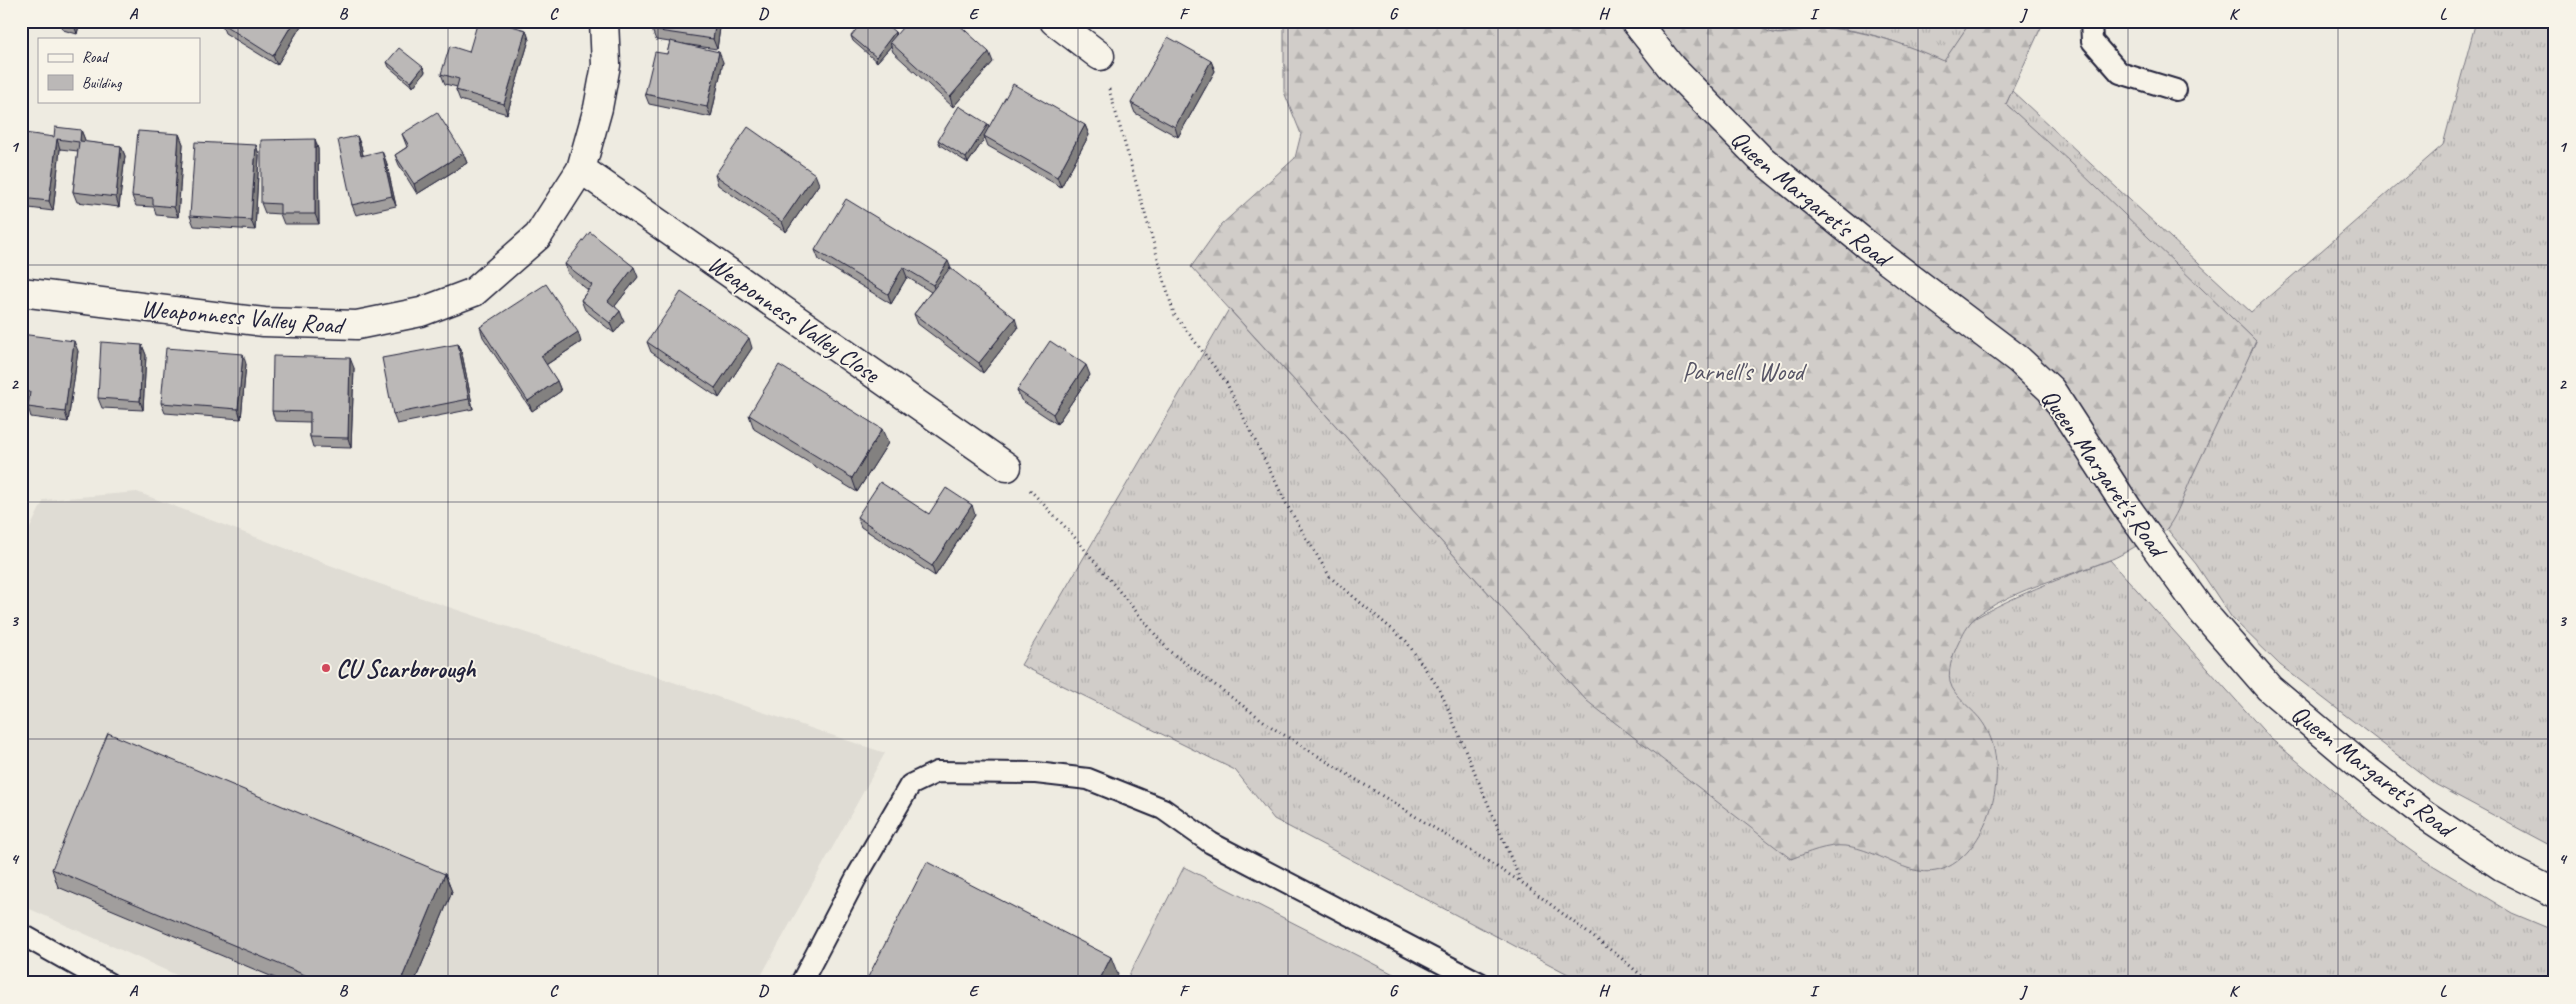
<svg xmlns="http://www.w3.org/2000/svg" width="2576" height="1004" font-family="Caveat,sans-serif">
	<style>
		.built { fill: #dfdcd4 }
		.grass { fill: url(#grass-tufts); stroke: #7a7882 }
		.forest { fill: url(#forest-firs); stroke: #7a7882 }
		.pitch { fill: #d1cdc9; stroke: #7a7882 }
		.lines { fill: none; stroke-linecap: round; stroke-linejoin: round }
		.service-casing { stroke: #22223b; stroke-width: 24 }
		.minor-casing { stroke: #22223b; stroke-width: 31 }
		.secondary-casing { stroke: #22223b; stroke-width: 31 }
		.path { stroke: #22223b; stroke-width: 3; stroke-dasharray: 1 4; stroke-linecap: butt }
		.service { stroke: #f7f3e8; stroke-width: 20 }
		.minor { stroke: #f7f3e8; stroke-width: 28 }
		.secondary { stroke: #f7f3e8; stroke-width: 28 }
		.wall { fill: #a19e9d; stroke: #22223b }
		.shaded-wall { fill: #838180; stroke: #22223b }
		.building { fill: #bbb8b7; stroke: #22223b }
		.grid { fill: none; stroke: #22223b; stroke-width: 1; stroke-opacity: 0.55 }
		.poi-dot { fill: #d1495b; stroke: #f7f3e8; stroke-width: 2 }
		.labels { text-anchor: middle; stroke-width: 4; stroke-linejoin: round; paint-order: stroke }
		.street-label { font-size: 25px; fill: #22223b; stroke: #f7f3e8 }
		.park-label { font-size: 25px; fill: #575566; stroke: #f7f3e8 }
		.poi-label { font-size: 25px; font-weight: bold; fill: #22223b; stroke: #f7f3e8; text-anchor: start }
		.neatline { fill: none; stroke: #22223b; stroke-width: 2 }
		.grid-label { font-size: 16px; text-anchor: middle; font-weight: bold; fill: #22223b }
	</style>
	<defs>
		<pattern id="grass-tufts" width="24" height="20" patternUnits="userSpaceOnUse" patternTransform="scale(1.25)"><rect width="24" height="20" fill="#d1cdc9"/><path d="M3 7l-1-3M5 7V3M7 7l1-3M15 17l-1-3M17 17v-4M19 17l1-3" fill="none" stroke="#b3b0ae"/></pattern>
		<pattern id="forest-firs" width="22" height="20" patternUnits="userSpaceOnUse" patternTransform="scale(1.25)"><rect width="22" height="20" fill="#d1cdc9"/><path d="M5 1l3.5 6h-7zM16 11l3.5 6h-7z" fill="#b3b0ae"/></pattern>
	</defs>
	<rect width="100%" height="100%" fill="#eeebe1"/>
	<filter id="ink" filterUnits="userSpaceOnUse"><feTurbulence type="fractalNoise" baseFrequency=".02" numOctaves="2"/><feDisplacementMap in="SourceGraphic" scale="10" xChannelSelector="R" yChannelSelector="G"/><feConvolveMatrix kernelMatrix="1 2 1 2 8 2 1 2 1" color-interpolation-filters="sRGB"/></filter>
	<g filter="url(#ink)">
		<!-- built -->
		<polygon class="built" points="137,492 377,583 885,753 757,983 194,983 21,905 21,546 44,500"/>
		<!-- grass -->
		<g class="grass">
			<path d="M 1754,21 L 1971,21 L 1944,62 C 1902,43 1854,24 1806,28 C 1781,30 1777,43 1754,21 Z"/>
			<polygon points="2476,21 2555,21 2555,848 2435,784 2280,665 2232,618 2196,564 2167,529 2256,341 2006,104 2012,91 2251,312 2443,145"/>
			<path d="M 1229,309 L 1587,701 L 1948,635 C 2000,600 2051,582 2110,560 L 2271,739 L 2364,817 L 2424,860 L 2512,913 L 2555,931 L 2555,983 L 1585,983 L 1274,819 L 1235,770 L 1021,665 Z"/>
		</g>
		<!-- forest -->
		<path class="forest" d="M 1284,21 L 1754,21 C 1779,45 1789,28 1818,28 C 1861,28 1905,44 1944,61 L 1971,21 L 2044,21 L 2006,104 L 2069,161 L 2256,341 C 2236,385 2215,428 2194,472 C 2186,489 2179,512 2168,527 C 2163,534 2149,539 2142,543 C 2130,549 2119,557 2107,561 C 2066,577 2018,588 1981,613 C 1973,618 1966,627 1962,636 C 1955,649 1947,667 1950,682 C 1954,698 1974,709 1983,723 C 2009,762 1995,829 1960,859 C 1921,892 1887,851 1846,846 C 1827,844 1807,853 1791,859 L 1587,701 L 1191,267 L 1221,225 L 1295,158 L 1301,134 L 1284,92 Z"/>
		<!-- pitch -->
		<polygon class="pitch" points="1184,867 1411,983 1125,983"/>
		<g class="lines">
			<defs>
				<g id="service">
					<polyline points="2091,21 2092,41 2120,73 2176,90"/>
					<polyline points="21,934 108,983"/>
					<polyline points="801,983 856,878 910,785 937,772 1036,773 1088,779 1163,809 1211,843 1480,983"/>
				</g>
				<g id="minor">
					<polyline points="1054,21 1100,56"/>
					<polyline points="581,169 1007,467"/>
					<polyline points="21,292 264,322 357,325 421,312 474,292 538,236 581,169 598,108 606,65 604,21"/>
				</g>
				<g id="secondary">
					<path id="s1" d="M 1635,21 L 1671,67 L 1760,158 L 1867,245 L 2019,360 L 2051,390 L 2130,512 L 2201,610 L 2269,688 L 2359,764 L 2425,815 L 2503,867 L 2555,893"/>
				</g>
			</defs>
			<!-- service casing -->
			<use href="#service" class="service-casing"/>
			<!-- minor casing -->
			<use href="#minor" class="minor-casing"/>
			<!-- secondary casing -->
			<use href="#secondary" class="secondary-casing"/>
			<!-- path -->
			<g class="path">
				<polyline points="1109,89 1174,314 1226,382 1288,507 1330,577 1406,641 1440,690 1521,882 1621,958 1650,983"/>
				<polyline points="1030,490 1071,533 1169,651 1273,728 1521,882"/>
			</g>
			<!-- service -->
			<use href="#service" class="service"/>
			<!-- minor -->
			<use href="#minor" class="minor"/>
			<!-- secondary -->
			<use href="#secondary" class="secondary"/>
		</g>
		<!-- wall -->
		<g class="wall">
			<polygon points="56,21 80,21 77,34 63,30 61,25 62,23"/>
			<polygon points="137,21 169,21 168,26"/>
			<polygon points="222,21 304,21 277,65 225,33 221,23"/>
			<polygon points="419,21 451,21 451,26"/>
			<polygon points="721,21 717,49 683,44 723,62 711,117 649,104 645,94 667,54 670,42 656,40 652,30"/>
			<polygon points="526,30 529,40 507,114 460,100 456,90 457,87 445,84 441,74 469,52"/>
			<polygon points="895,32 896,35 993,62 953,107 893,52 891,46 877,62 853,41 851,36"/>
			<polygon points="1211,61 1215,71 1178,137 1135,113 1131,103"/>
			<polygon points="387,62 423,67 425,72 413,87 389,67"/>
			<polygon points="1085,125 1089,135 1061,187 988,146 985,138 968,163 940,145 938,140"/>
			<polygon points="81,130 85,140 85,142 121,146 125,156 119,207 77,202 73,192 78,151 60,149 53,211 21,207 21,160 54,137"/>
			<polygon points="179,134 183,144 178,217 156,215 154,207 136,206 132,196"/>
			<polygon points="402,134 463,153 467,163 417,194 399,165 395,155 407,147"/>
			<polygon points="357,136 361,146 363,155 386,161 396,206 356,215 352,205"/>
			<polygon points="315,139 318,149 319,224 284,224 280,214 265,213 261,203"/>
			<polygon points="256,145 259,155 255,230 194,226 190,216"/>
			<polygon points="715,175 819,184 786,232 718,185"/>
			<polygon points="815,250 951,269 1018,328 983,373 918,324 914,314 931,292 907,277 891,304 819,260"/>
			<polygon points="565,264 638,277 615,306 624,321 614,333 585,310 581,300 588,290 568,274"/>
			<polygon points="480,327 581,342 546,365 557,381 561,391 532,411 483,337"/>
			<polygon points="21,334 78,351 68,422 31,417 28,407 28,402 21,401"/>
			<polygon points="647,342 752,348 719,398 651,352"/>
			<polygon points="458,344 462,354 473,409 397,424 393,414"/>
			<polygon points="142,345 146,355 143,410 102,408 98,398"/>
			<polygon points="246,364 241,419 165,413 161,403"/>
			<polygon points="354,368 351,448 313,447 310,437 310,422 275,421 272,411"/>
			<polygon points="1090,375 1057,424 1021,400 1017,390"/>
			<polygon points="749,415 888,443 857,492 754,429"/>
			<polygon points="929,514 975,515 935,576 861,527 857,517"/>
			<polygon points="52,869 445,874 452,892 414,983 287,983 58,887"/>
		</g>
		<!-- shaded-wall -->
		<g class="shaded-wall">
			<polygon points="77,21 80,21 77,34 75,28"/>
			<polygon points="294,21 304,21 277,65 273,56"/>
			<polygon points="716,21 721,21 717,49 713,39"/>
			<polygon points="526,30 529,40 507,114 504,104"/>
			<polygon points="895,32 897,38 890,42 891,46 877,62 876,57"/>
			<polygon points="719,52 723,62 711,117 707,107"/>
			<polygon points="989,52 993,62 953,107 950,97"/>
			<polygon points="1211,61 1215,71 1178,137 1175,127"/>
			<polygon points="423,67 425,72 413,87 411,82"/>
			<polygon points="988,124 990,129 984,136 985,138 968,163 966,158"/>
			<polygon points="1085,125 1089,135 1061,187 1057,177"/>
			<polygon points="81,130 85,140 84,151 80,141"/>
			<polygon points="179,134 183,144 178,217 174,207"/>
			<polygon points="357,136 361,146 365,166 361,156"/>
			<polygon points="57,139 60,149 53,211 49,201"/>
			<polygon points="315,139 318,149 319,224 315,214"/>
			<polygon points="256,145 259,155 255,230 251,220"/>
			<polygon points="121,146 125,156 119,207 116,197"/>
			<polygon points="382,151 386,161 396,206 392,196"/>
			<polygon points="463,153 467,163 417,194 414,184"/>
			<polygon points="815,174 819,184 786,232 782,222"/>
			<polygon points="948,261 952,271 936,295 933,285"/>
			<polygon points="634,267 638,277 611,311 608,301"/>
			<polygon points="903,267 907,277 891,304 888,294"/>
			<polygon points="620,311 624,321 614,333 610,323"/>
			<polygon points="1015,318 1018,328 983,373 979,363"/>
			<polygon points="578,332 581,342 544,366 541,356"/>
			<polygon points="749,338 752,348 719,398 715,388"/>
			<polygon points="74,341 78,351 68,422 65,412"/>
			<polygon points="458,344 462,354 473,409 469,399"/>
			<polygon points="142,345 146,355 143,410 140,401"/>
			<polygon points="243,354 246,364 241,419 238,409"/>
			<polygon points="350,358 354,368 351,448 348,438"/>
			<polygon points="1086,365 1090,375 1057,424 1053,414"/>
			<polygon points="557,381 561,391 532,411 528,401"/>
			<polygon points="882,429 888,443 857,492 852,478"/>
			<polygon points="972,505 975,515 935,576 932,566"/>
			<polygon points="445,874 452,892 414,983 400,983"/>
			<polygon points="1111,957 1118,975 1113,983 1098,983"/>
		</g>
		<!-- building -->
		<g class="building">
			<polygon points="62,21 77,21 75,28 61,25"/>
			<polygon points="222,21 294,21 273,56 221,23"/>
			<polygon points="478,21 494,21 526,30 504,104 456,90 459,79 441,74 450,46 469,52"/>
			<polygon points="654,21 716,21 713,39 652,30"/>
			<polygon points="863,21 882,21 895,32 876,57 851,36"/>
			<polygon points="908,21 955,21 989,52 950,97 890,42"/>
			<polygon points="1168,37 1211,61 1175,127 1131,103"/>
			<polygon points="670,41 719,52 707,107 645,94 655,52 667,54"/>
			<polygon points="399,48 423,67 411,82 387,62"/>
			<polygon points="1013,84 1085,125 1057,177 984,136"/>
			<polygon points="959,106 988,124 966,158 938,140"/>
			<polygon points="437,112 463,153 414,184 395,155 409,146 402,134"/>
			<polygon points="55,127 81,130 80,141 121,146 116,197 73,192 79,142 57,139 49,201 21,198 21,160 24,133 54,137"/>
			<polygon points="748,127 815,174 782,222 715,175"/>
			<polygon points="138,131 179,134 174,207 153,205 153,198 132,196"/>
			<polygon points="357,136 361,156 382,151 392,196 352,205 338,140"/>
			<polygon points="315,139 315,214 280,214 280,204 261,203 261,140"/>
			<polygon points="195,142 256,145 251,220 190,216"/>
			<polygon points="846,199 948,261 933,285 903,267 888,294 815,250"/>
			<polygon points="590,232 634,267 608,301 620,311 610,323 581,300 592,285 565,264"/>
			<polygon points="950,268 1015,318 979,363 914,314"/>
			<polygon points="546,284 578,332 541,356 557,381 528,401 480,327"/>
			<polygon points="681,292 749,338 715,388 647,342"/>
			<polygon points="21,334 74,341 65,412 28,407 30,392 21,391"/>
			<polygon points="1050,341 1086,365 1053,414 1017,390"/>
			<polygon points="101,342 142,345 140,401 98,398"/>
			<polygon points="458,344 469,399 393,414 382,358"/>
			<polygon points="166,348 243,354 238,409 161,403"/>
			<polygon points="273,356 350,358 348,438 310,437 310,412 272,411"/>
			<polygon points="779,365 882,429 852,478 749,415"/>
			<polygon points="880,482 929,514 946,488 972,505 932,566 857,517"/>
			<polygon points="108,733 445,874 400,983 324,983 52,869"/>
			<polygon points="927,862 1111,957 1098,983 865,983"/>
		</g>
	</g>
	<!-- grid -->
	<path class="grid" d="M 238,21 L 238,983M 448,21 L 448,983M 658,21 L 658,983M 868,21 L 868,983M 1078,21 L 1078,983M 1288,21 L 1288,983M 1498,21 L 1498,983M 1708,21 L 1708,983M 1918,21 L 1918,983M 2128,21 L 2128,983M 2338,21 L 2338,983M 21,265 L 2555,265M 21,502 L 2555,502M 21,739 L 2555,739"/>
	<!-- markers -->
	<circle class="poi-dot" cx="326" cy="668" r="5"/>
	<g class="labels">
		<!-- street labels -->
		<g class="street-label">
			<text dy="9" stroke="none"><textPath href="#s1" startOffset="250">Queen Margaret's Road</textPath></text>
			<text transform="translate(242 316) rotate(5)" y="9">Weaponness Valley Road</text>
			<text transform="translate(794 318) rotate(35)" y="9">Weaponness Valley Close</text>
			<text transform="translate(2104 472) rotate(55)" y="9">Queen Margaret's Road</text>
			<text transform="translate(2373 770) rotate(38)" y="9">Queen Margaret's Road</text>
		</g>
		<!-- park labels -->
		<g class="park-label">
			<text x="1743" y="380">Parnell's Wood</text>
		</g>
		<!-- poi labels -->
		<g class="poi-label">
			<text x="336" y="677">CU Scarborough</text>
		</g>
	</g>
	<!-- margin -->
	<rect width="2576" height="1004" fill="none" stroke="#f7f3e8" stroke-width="55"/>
	<!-- legend -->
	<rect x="38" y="38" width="162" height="65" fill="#f7f3e8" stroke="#a29fa3"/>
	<rect x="48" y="54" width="25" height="8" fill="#f7f3e8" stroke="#a29fa3"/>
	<text x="82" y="62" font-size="15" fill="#22223b">Road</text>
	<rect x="48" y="75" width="25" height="15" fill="#bbb8b7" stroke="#a29fa3"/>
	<text x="82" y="88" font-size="15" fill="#22223b">Building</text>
	<rect x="28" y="28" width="2520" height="948" class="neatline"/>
	<g class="grid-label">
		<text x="133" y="19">A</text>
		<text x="343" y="19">B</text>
		<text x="553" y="19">C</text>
		<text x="763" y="19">D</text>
		<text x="973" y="19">E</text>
		<text x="1183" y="19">F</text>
		<text x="1393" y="19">G</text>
		<text x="1603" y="19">H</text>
		<text x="1813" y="19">I</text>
		<text x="2023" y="19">J</text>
		<text x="2233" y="19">K</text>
		<text x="2443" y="19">L</text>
		<text x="14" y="152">1</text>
		<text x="2562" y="152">1</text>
		<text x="14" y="389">2</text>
		<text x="2562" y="389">2</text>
		<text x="14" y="626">3</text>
		<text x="2562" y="626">3</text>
		<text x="14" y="864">4</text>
		<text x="2562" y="864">4</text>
		<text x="133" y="996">A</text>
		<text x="343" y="996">B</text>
		<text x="553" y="996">C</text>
		<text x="763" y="996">D</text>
		<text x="973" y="996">E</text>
		<text x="1183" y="996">F</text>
		<text x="1393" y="996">G</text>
		<text x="1603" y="996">H</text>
		<text x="1813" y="996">I</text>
		<text x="2023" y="996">J</text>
		<text x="2233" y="996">K</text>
		<text x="2443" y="996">L</text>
	</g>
</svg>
